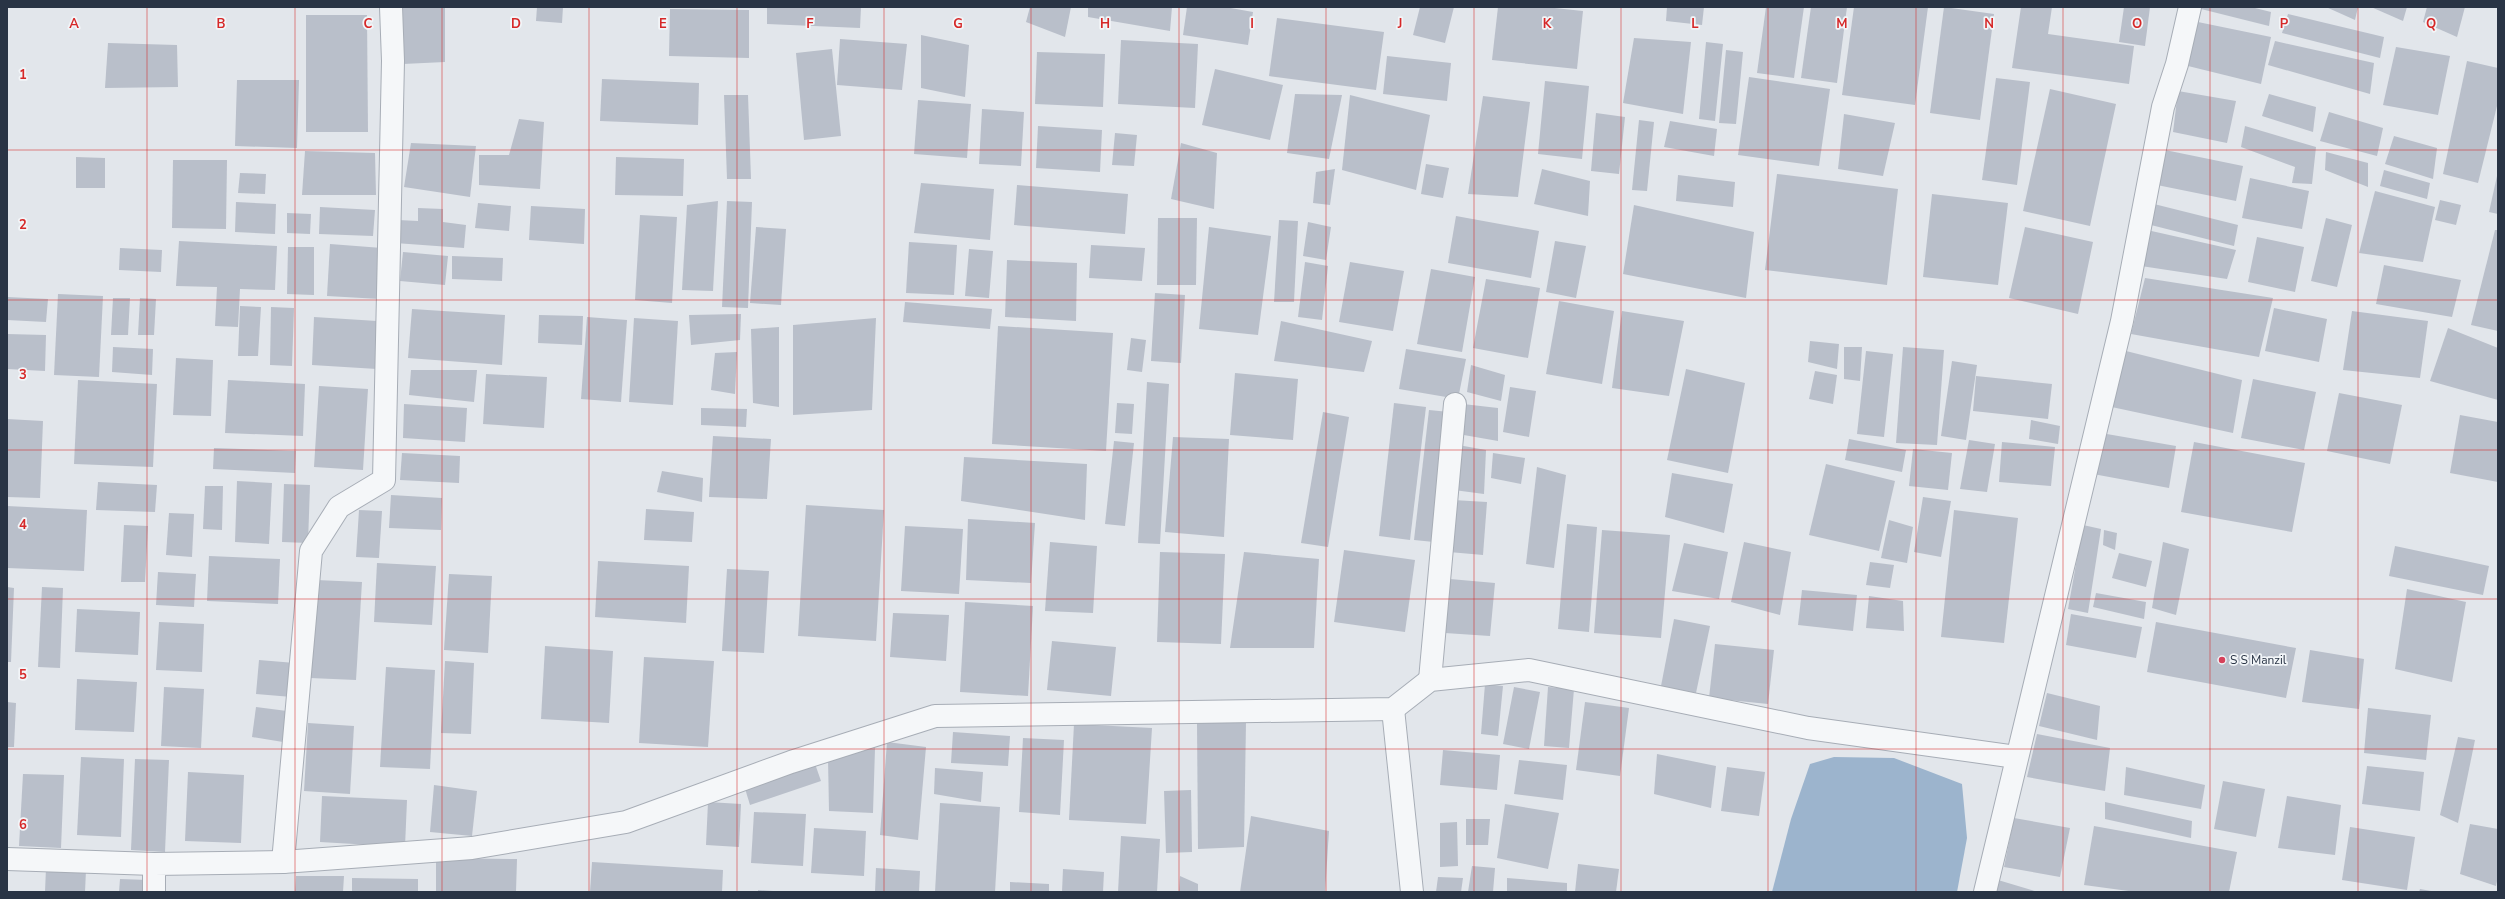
<svg xmlns="http://www.w3.org/2000/svg" width="2505" height="899" font-family="'Nunito Sans',sans-serif">
	<style>
		.water { fill: #9cb4cd }
		.building { fill: #b9bfca }
		.lines { fill: none; stroke-linecap: round; stroke-linejoin: round }
		.street-casing { stroke: #a7adb6; stroke-width: 24 }
		.street { stroke: #f5f7f9; stroke-width: 22 }
		.grid { fill: none; stroke: #d62828; stroke-width: 1; stroke-opacity: 0.55 }
		.poi-dot { fill: #d6415a; stroke: #f2f5f8; stroke-width: 1.5 }
		.labels { text-anchor: middle; stroke-width: 3.5; stroke-linejoin: round; paint-order: stroke }
		.poi-label { font-size: 12px; fill: #293445; stroke: #f2f5f8; text-anchor: start }
		.grid-label { font-size: 13px; text-anchor: middle; font-weight: bold; fill: #d62828; stroke: #f2f5f8; stroke-width: 3.5; stroke-linejoin: round; paint-order: stroke }
	</style>
	<rect width="100%" height="100%" fill="#e2e6eb"/>
	<!-- water -->
	<polygon class="water" points="1834,757 1894,758 1962,784 1967,838 1957,892 1772,892 1791,819 1810,764"/>
	<!-- building -->
	<g class="building">
		<polygon points="402,7 445,7 445,62 403,64"/>
		<polygon points="537,7 563,7 562,23 536,21"/>
		<polygon points="767,7 861,7 860,28 767,24"/>
		<polygon points="1030,7 1071,7 1065,37 1026,22"/>
		<polygon points="1088,7 1172,7 1170,31 1088,17"/>
		<polygon points="1187,7 1225,7 1253,12 1248,45 1183,35"/>
		<polygon points="1420,7 1454,7 1445,43 1413,35"/>
		<polygon points="1498,7 1545,7 1583,11 1577,69 1492,60"/>
		<polygon points="1667,7 1704,7 1702,25 1666,21"/>
		<polygon points="1766,7 1804,7 1794,78 1757,73"/>
		<polygon points="1811,7 1847,7 1837,83 1801,78"/>
		<polygon points="1854,7 1928,7 1915,105 1842,95"/>
		<polygon points="1944,7 1994,14 1980,120 1930,113"/>
		<polygon points="2021,7 2052,7 2048,34 2134,46 2129,84 2012,68"/>
		<polygon points="2124,7 2150,7 2145,46 2119,42"/>
		<polygon points="2193,7 2251,7 2271,12 2269,26"/>
		<polygon points="2326,7 2358,7 2355,20"/>
		<polygon points="2371,7 2407,7 2403,21"/>
		<polygon points="2427,7 2465,7 2457,37 2423,22"/>
		<polygon points="670,9 749,10 749,58 669,56"/>
		<polygon points="2288,14 2384,37 2380,58 2282,33"/>
		<polygon points="306,15 367,15 368,132 306,132"/>
		<polygon points="1277,18 1384,32 1376,90 1269,76"/>
		<polygon points="2193,21 2271,37 2261,84 2184,65"/>
		<polygon points="921,35 969,45 965,97 921,88"/>
		<polygon points="1634,38 1691,42 1683,114 1623,103"/>
		<polygon points="840,39 907,44 902,90 837,85"/>
		<polygon points="1121,40 1198,44 1195,108 1118,104"/>
		<polygon points="2275,41 2374,63 2370,94 2268,65"/>
		<polygon points="1706,42 1723,44 1715,121 1699,119"/>
		<polygon points="108,43 177,45 178,87 105,88"/>
		<polygon points="2396,47 2450,56 2438,115 2383,105"/>
		<polygon points="832,49 841,136 804,140 796,53"/>
		<polygon points="1726,50 1743,52 1736,124 1719,123"/>
		<polygon points="1037,52 1105,54 1103,107 1035,104"/>
		<polygon points="1387,56 1451,63 1447,101 1383,94"/>
		<polygon points="2467,61 2498,68 2498,102 2478,183 2443,174"/>
		<polygon points="1215,69 1283,85 1270,140 1202,125"/>
		<polygon points="1749,77 1830,89 1819,166 1738,155"/>
		<polygon points="1996,78 2030,82 2017,185 1982,180"/>
		<polygon points="602,79 699,83 698,125 600,121"/>
		<polygon points="237,80 299,80 297,148 235,146"/>
		<polygon points="1545,81 1589,86 1582,159 1538,154"/>
		<polygon points="2050,89 2116,104 2090,226 2023,211"/>
		<polygon points="2178,91 2236,101 2227,143 2173,132"/>
		<polygon points="1295,94 1342,95 1329,159 1287,153"/>
		<polygon points="2269,94 2316,107 2313,132 2262,116"/>
		<polygon points="724,95 748,95 751,179 727,179"/>
		<polygon points="1350,95 1430,115 1416,190 1342,170"/>
		<polygon points="1483,96 1530,102 1518,197 1468,194"/>
		<polygon points="918,100 971,104 967,158 914,154"/>
		<polygon points="982,109 1024,112 1021,166 979,164"/>
		<polygon points="2329,112 2383,128 2377,156 2320,141"/>
		<polygon points="1596,113 1625,117 1619,174 1591,171"/>
		<polygon points="1844,114 1895,123 1883,176 1838,169"/>
		<polygon points="519,119 544,122 540,189 479,185 479,155 509,155"/>
		<polygon points="1639,120 1654,122 1647,191 1632,190"/>
		<polygon points="1670,121 1717,129 1714,156 1664,147"/>
		<polygon points="1038,126 1102,130 1100,172 1036,168"/>
		<polygon points="2245,126 2316,147 2312,184 2292,183 2295,167 2241,147"/>
		<polygon points="1115,133 1137,135 1134,166 1112,165"/>
		<polygon points="2394,136 2437,148 2433,179 2385,164"/>
		<polygon points="411,143 476,146 470,197 404,187"/>
		<polygon points="1181,143 1217,153 1214,209 1171,199"/>
		<polygon points="2165,150 2243,166 2236,201 2157,185"/>
		<polygon points="305,151 375,153 376,195 302,195"/>
		<polygon points="2326,152 2368,163 2368,187 2325,170"/>
		<polygon points="76,157 105,158 105,188 76,188"/>
		<polygon points="616,157 684,159 683,196 615,195"/>
		<polygon points="173,160 227,160 226,229 172,228"/>
		<polygon points="1426,164 1449,168 1443,198 1421,194"/>
		<polygon points="1335,169 1330,205 1313,203 1316,172"/>
		<polygon points="1542,169 1590,181 1588,216 1534,204"/>
		<polygon points="2384,170 2430,183 2427,199 2380,186"/>
		<polygon points="240,173 266,174 265,194 238,193"/>
		<polygon points="1777,174 1898,189 1887,285 1765,270"/>
		<polygon points="1678,175 1735,182 1733,207 1676,201"/>
		<polygon points="2497,176 2498,176 2498,214 2489,212"/>
		<polygon points="2250,178 2309,191 2302,229 2242,218"/>
		<polygon points="921,183 994,189 990,240 914,233"/>
		<polygon points="1017,185 1128,194 1125,234 1014,225"/>
		<polygon points="2375,191 2435,207 2423,262 2359,253"/>
		<polygon points="1932,194 2008,203 1998,285 1923,277"/>
		<polygon points="2440,200 2461,205 2456,225 2435,220"/>
		<polygon points="718,201 713,291 682,290 687,205"/>
		<polygon points="727,201 752,202 748,308 722,307"/>
		<polygon points="236,202 276,204 275,234 235,232"/>
		<polygon points="478,203 511,206 509,231 475,228"/>
		<polygon points="2150,203 2238,225 2234,246 2147,224"/>
		<polygon points="1634,205 1754,232 1746,298 1623,274"/>
		<polygon points="531,206 585,209 584,244 529,240"/>
		<polygon points="320,207 375,210 373,236 319,234"/>
		<polygon points="418,208 443,209 443,222 466,225 464,248 395,243 398,220 418,221"/>
		<polygon points="287,213 311,214 310,234 287,233"/>
		<polygon points="640,215 677,217 672,303 635,300"/>
		<polygon points="1456,216 1539,231 1531,278 1448,263"/>
		<polygon points="1158,218 1197,218 1196,285 1157,285"/>
		<polygon points="2326,218 2352,225 2337,287 2311,281"/>
		<polygon points="1279,220 1298,221 1294,302 1274,302"/>
		<polygon points="1308,222 1331,227 1326,260 1303,256"/>
		<polygon points="756,227 786,229 781,305 750,303"/>
		<polygon points="1209,227 1271,236 1258,335 1199,329"/>
		<polygon points="2025,227 2093,242 2078,314 2009,298"/>
		<polygon points="2147,230 2236,250 2227,279 2141,266"/>
		<polygon points="2495,230 2498,230 2498,331 2471,325"/>
		<polygon points="2257,237 2304,247 2295,292 2248,282"/>
		<polygon points="179,241 277,246 275,290 240,289 238,327 215,326 217,287 176,286"/>
		<polygon points="1555,241 1586,246 1576,298 1546,292"/>
		<polygon points="909,242 957,245 954,295 906,293"/>
		<polygon points="330,244 382,248 380,299 327,296"/>
		<polygon points="1091,245 1145,248 1142,281 1089,278"/>
		<polygon points="288,247 314,247 314,295 287,294"/>
		<polygon points="120,248 162,250 161,272 119,270"/>
		<polygon points="969,249 993,251 989,298 965,296"/>
		<polygon points="403,252 448,256 445,285 400,281"/>
		<polygon points="452,256 503,258 502,281 452,279"/>
		<polygon points="1007,260 1077,263 1076,321 1005,317"/>
		<polygon points="1305,262 1328,266 1322,320 1298,317"/>
		<polygon points="1350,262 1404,271 1393,331 1339,322"/>
		<polygon points="2384,265 2461,280 2452,317 2376,304"/>
		<polygon points="1431,269 1475,277 1462,352 1417,344"/>
		<polygon points="2145,278 2273,298 2259,357 2131,334"/>
		<polygon points="1486,279 1540,288 1528,358 1473,348"/>
		<polygon points="1155,293 1185,295 1181,363 1151,361"/>
		<polygon points="58,294 103,296 99,377 54,375"/>
		<polygon points="7,297 48,299 46,322 7,320"/>
		<polygon points="113,298 130,298 128,335 111,335"/>
		<polygon points="140,298 156,299 154,335 138,335"/>
		<polygon points="1559,301 1614,311 1602,384 1546,374"/>
		<polygon points="905,302 992,309 990,329 903,322"/>
		<polygon points="240,306 261,307 258,356 238,356"/>
		<polygon points="271,307 294,308 292,366 270,365"/>
		<polygon points="2274,308 2327,319 2319,362 2265,351"/>
		<polygon points="412,309 505,315 502,365 408,358"/>
		<polygon points="1622,311 1684,321 1669,396 1612,388"/>
		<polygon points="2352,311 2428,321 2420,378 2343,370"/>
		<polygon points="741,314 740,340 691,345 689,315"/>
		<polygon points="539,315 583,316 582,345 538,343"/>
		<polygon points="314,317 377,321 377,369 312,365"/>
		<polygon points="587,317 627,320 621,402 581,399"/>
		<polygon points="634,318 678,321 673,405 629,402"/>
		<polygon points="876,318 872,410 793,415 793,325"/>
		<polygon points="1281,321 1372,341 1364,372 1274,361"/>
		<polygon points="998,326 1113,333 1106,451 992,444"/>
		<polygon points="779,327 779,407 753,403 751,329"/>
		<polygon points="2448,328 2498,348 2498,400 2430,381"/>
		<polygon points="7,334 46,335 45,371 7,369"/>
		<polygon points="1131,338 1146,340 1142,372 1127,370"/>
		<polygon points="1810,341 1839,344 1837,369 1808,362"/>
		<polygon points="113,347 153,349 152,375 112,372"/>
		<polygon points="1844,347 1862,347 1860,381 1844,379"/>
		<polygon points="1903,347 1944,350 1937,445 1896,443"/>
		<polygon points="1406,349 1466,359 1458,399 1399,389"/>
		<polygon points="2122,350 2242,380 2233,433 2107,406"/>
		<polygon points="1866,351 1893,354 1884,437 1857,434"/>
		<polygon points="737,352 735,394 711,390 715,353"/>
		<polygon points="176,358 213,360 211,416 173,415"/>
		<polygon points="1952,361 1977,365 1966,440 1941,436"/>
		<polygon points="1471,365 1505,375 1501,401 1467,392"/>
		<polygon points="1686,369 1745,383 1728,473 1667,460"/>
		<polygon points="411,370 477,370 474,402 409,395"/>
		<polygon points="1815,371 1837,375 1833,404 1809,399"/>
		<polygon points="1235,373 1298,379 1293,440 1230,435"/>
		<polygon points="486,374 547,377 544,428 483,424"/>
		<polygon points="1976,376 2052,384 2048,419 1973,411"/>
		<polygon points="2253,379 2316,392 2304,450 2241,438"/>
		<polygon points="78,380 157,384 153,467 74,464"/>
		<polygon points="228,380 305,384 303,436 225,433"/>
		<polygon points="1147,382 1169,384 1160,544 1138,543"/>
		<polygon points="319,386 368,389 363,470 314,467"/>
		<polygon points="1510,387 1536,391 1529,437 1503,432"/>
		<polygon points="2339,393 2402,405 2390,464 2327,451"/>
		<polygon points="1117,403 1134,404 1132,434 1115,433"/>
		<polygon points="1394,403 1426,407 1410,540 1379,536"/>
		<polygon points="404,404 467,408 465,442 403,438"/>
		<polygon points="1463,404 1498,408 1498,441 1458,434"/>
		<polygon points="701,408 747,409 746,427 701,425"/>
		<polygon points="1429,410 1449,412 1434,542 1414,540"/>
		<polygon points="1323,412 1349,417 1328,547 1301,543"/>
		<polygon points="2460,415 2498,422 2498,482 2450,473"/>
		<polygon points="7,419 43,421 40,498 7,497"/>
		<polygon points="2031,420 2060,426 2058,444 2029,439"/>
		<polygon points="2101,433 2176,446 2169,488 2093,474"/>
		<polygon points="713,436 771,439 767,499 709,497"/>
		<polygon points="1173,437 1229,439 1224,537 1165,532"/>
		<polygon points="1849,439 1906,450 1902,472 1845,460"/>
		<polygon points="1969,440 1995,444 1987,492 1960,489"/>
		<polygon points="1114,441 1134,443 1125,526 1105,524"/>
		<polygon points="2002,442 2055,447 2051,486 1999,482"/>
		<polygon points="2194,442 2305,463 2292,532 2181,512"/>
		<polygon points="1458,445 1486,450 1484,494 1454,490"/>
		<polygon points="214,448 296,451 295,473 213,469"/>
		<polygon points="1913,449 1952,453 1948,490 1909,486"/>
		<polygon points="402,453 460,456 459,483 400,480"/>
		<polygon points="1493,453 1525,458 1521,484 1491,478"/>
		<polygon points="964,457 1087,464 1085,520 961,501"/>
		<polygon points="1826,464 1895,481 1879,551 1809,535"/>
		<polygon points="1537,467 1566,475 1554,568 1526,564"/>
		<polygon points="662,471 703,478 702,502 657,492"/>
		<polygon points="1672,473 1733,484 1724,533 1665,517"/>
		<polygon points="237,481 272,483 269,544 235,542"/>
		<polygon points="98,482 157,485 155,512 96,510"/>
		<polygon points="284,484 310,485 308,543 282,542"/>
		<polygon points="205,486 223,486 222,530 203,529"/>
		<polygon points="391,495 442,498 441,530 389,528"/>
		<polygon points="1923,497 1951,501 1941,557 1914,552"/>
		<polygon points="1453,500 1487,502 1483,555 1449,552"/>
		<polygon points="806,505 884,510 876,641 798,636"/>
		<polygon points="7,506 87,510 84,571 7,568"/>
		<polygon points="646,509 694,512 692,542 644,540"/>
		<polygon points="359,510 382,511 379,558 356,557"/>
		<polygon points="1954,510 2018,518 2004,643 1941,637"/>
		<polygon points="169,513 194,514 192,557 166,555"/>
		<polygon points="968,519 1035,523 1031,583 966,580"/>
		<polygon points="1889,520 1913,527 1907,563 1881,558"/>
		<polygon points="1567,524 1597,527 1589,632 1558,629"/>
		<polygon points="124,525 148,526 145,582 121,582"/>
		<polygon points="2083,525 2101,529 2088,613 2068,609"/>
		<polygon points="905,526 963,529 959,594 901,591"/>
		<polygon points="1602,530 1670,535 1661,638 1594,633"/>
		<polygon points="2104,530 2117,533 2115,550 2103,545"/>
		<polygon points="1050,542 1097,546 1093,613 1045,611"/>
		<polygon points="1744,542 1791,552 1780,615 1731,602"/>
		<polygon points="2163,542 2189,549 2176,615 2152,608"/>
		<polygon points="1684,543 1728,552 1719,599 1672,591"/>
		<polygon points="2395,546 2489,566 2483,595 2389,576"/>
		<polygon points="1344,550 1415,560 1405,632 1334,622"/>
		<polygon points="1160,552 1225,554 1221,644 1157,642"/>
		<polygon points="1244,552 1319,559 1314,648 1230,648"/>
		<polygon points="2119,553 2152,561 2146,587 2112,578"/>
		<polygon points="209,556 280,559 278,604 207,601"/>
		<polygon points="598,561 689,566 686,623 595,617"/>
		<polygon points="1870,562 1894,565 1890,588 1866,585"/>
		<polygon points="377,563 436,566 432,625 374,622"/>
		<polygon points="727,569 769,571 764,653 722,651"/>
		<polygon points="158,572 196,574 194,607 156,605"/>
		<polygon points="449,574 492,576 488,653 444,650"/>
		<polygon points="1450,579 1495,583 1490,636 1445,633"/>
		<polygon points="316,580 362,582 356,680 310,678"/>
		<polygon points="7,587 14,588 11,662 7,662"/>
		<polygon points="42,587 63,588 60,668 38,667"/>
		<polygon points="2407,589 2466,602 2452,682 2395,669"/>
		<polygon points="1802,590 1857,595 1853,631 1798,625"/>
		<polygon points="2096,593 2146,602 2144,619 2093,607"/>
		<polygon points="1869,596 1903,601 1904,631 1866,628"/>
		<polygon points="965,602 1033,606 1028,696 960,692"/>
		<polygon points="77,609 140,612 138,655 75,652"/>
		<polygon points="893,613 949,615 946,661 890,657"/>
		<polygon points="2071,614 2142,627 2136,658 2066,645"/>
		<polygon points="1674,619 1710,626 1696,693 1661,686"/>
		<polygon points="159,622 204,624 202,672 156,670"/>
		<polygon points="2156,622 2296,648 2286,698 2147,672"/>
		<polygon points="1052,641 1116,647 1111,696 1047,690"/>
		<polygon points="1715,644 1774,650 1768,704 1709,698"/>
		<polygon points="545,646 613,651 609,723 541,719"/>
		<polygon points="2310,650 2364,659 2359,709 2302,702"/>
		<polygon points="644,657 714,661 708,747 639,743"/>
		<polygon points="259,660 295,663 292,697 256,694"/>
		<polygon points="445,661 474,663 471,734 441,733"/>
		<polygon points="386,667 435,670 430,769 380,767"/>
		<polygon points="77,679 137,682 134,732 75,730"/>
		<polygon points="1485,684 1503,686 1498,736 1481,734"/>
		<polygon points="164,687 204,689 201,748 161,746"/>
		<polygon points="1514,687 1540,692 1529,749 1503,744"/>
		<polygon points="1548,687 1574,689 1569,748 1544,746"/>
		<polygon points="2047,693 2100,706 2097,740 2039,726"/>
		<polygon points="7,702 16,703 14,747 7,747"/>
		<polygon points="1585,702 1629,708 1620,776 1576,770"/>
		<polygon points="256,707 287,711 283,742 252,737"/>
		<polygon points="2368,708 2431,715 2426,760 2364,753"/>
		<polygon points="1246,722 1244,847 1198,849 1197,723"/>
		<polygon points="308,723 354,726 350,794 304,791"/>
		<polygon points="1074,724 1152,728 1146,824 1069,820"/>
		<polygon points="953,732 1010,736 1008,766 951,763"/>
		<polygon points="2037,734 2110,748 2105,791 2027,777"/>
		<polygon points="2458,737 2475,740 2458,823 2440,815"/>
		<polygon points="1023,738 1064,740 1060,815 1019,812"/>
		<polygon points="887,742 926,747 918,840 880,835"/>
		<polygon points="875,748 873,813 829,811 828,758"/>
		<polygon points="1443,750 1500,755 1497,790 1440,785"/>
		<polygon points="1657,754 1716,766 1711,808 1654,794"/>
		<polygon points="81,757 124,759 121,837 77,835"/>
		<polygon points="813,758 821,781 750,805 743,782"/>
		<polygon points="135,759 169,760 165,852 131,850"/>
		<polygon points="1519,760 1567,765 1563,800 1514,794"/>
		<polygon points="2367,766 2424,772 2420,811 2362,804"/>
		<polygon points="1727,767 1765,772 1759,816 1721,811"/>
		<polygon points="2126,767 2205,785 2201,809 2124,795"/>
		<polygon points="935,768 983,772 981,802 934,794"/>
		<polygon points="188,772 244,775 241,843 185,841"/>
		<polygon points="23,774 64,775 61,848 19,846"/>
		<polygon points="2223,781 2265,789 2256,837 2214,829"/>
		<polygon points="434,785 477,791 472,836 430,832"/>
		<polygon points="1191,790 1192,852 1166,853 1164,791"/>
		<polygon points="322,796 407,800 405,847 320,842"/>
		<polygon points="2287,796 2341,805 2335,855 2278,848"/>
		<polygon points="708,802 741,804 739,847 706,845"/>
		<polygon points="2105,802 2192,821 2191,838 2105,819"/>
		<polygon points="940,803 1000,807 995,892 935,892"/>
		<polygon points="1505,804 1559,813 1548,869 1497,858"/>
		<polygon points="754,812 806,814 803,866 751,863"/>
		<polygon points="1251,816 1329,831 1325,892 1240,892"/>
		<polygon points="2014,818 2070,828 2060,877 2004,867"/>
		<polygon points="1466,819 1490,819 1488,845 1466,845"/>
		<polygon points="1457,822 1458,866 1440,867 1440,823"/>
		<polygon points="2470,824 2498,829 2498,876 2496,886 2460,874"/>
		<polygon points="2094,826 2237,852 2229,892 2136,892 2084,885"/>
		<polygon points="2350,827 2415,837 2407,890 2342,880"/>
		<polygon points="814,828 866,831 864,876 811,873"/>
		<polygon points="1121,836 1160,839 1157,892 1118,892"/>
		<polygon points="436,858 517,859 516,892 436,892"/>
		<polygon points="592,862 723,870 722,892 590,892"/>
		<polygon points="1578,864 1619,869 1616,892 1575,892"/>
		<polygon points="1472,866 1495,868 1493,892 1468,892"/>
		<polygon points="46,868 86,870 85,892 45,892"/>
		<polygon points="876,868 920,871 919,892 875,892"/>
		<polygon points="1063,869 1104,872 1103,892 1062,892"/>
		<polygon points="296,876 344,876 343,892 295,892"/>
		<polygon points="1180,876 1198,884 1198,892 1179,892"/>
		<polygon points="1438,877 1463,878 1461,892 1436,892"/>
		<polygon points="352,878 418,879 418,892 352,892"/>
		<polygon points="1507,878 1567,883 1567,892 1507,892"/>
		<polygon points="120,879 148,880 147,892 119,892"/>
		<polygon points="1998,880 2038,892 1996,892"/>
		<polygon points="1010,882 1049,884 1049,892 1010,892"/>
		<polygon points="2420,889 2431,891 2431,892 2419,892"/>
		<polygon points="758,890 773,891 773,892 758,892"/>
	</g>
	<g class="lines">
		<defs>
			<g id="street">
				<polyline points="391,7 393,61 384,480 339,507 311,551 283,862 472,848 626,822 791,762 935,716 1393,709 1430,680 1529,670 1808,728 2016,757"/>
				<polyline points="1430,680 1455,404"/>
				<polyline points="1393,709 1412,892"/>
				<polyline points="7,859 154,864"/>
				<polyline points="154,892 154,864 283,862"/>
				<polyline points="1985,892 2122,321 2163,107 2177,64 2190,7"/>
			</g>
		</defs>
		<!-- street casing -->
		<use href="#street" class="street-casing"/>
		<!-- street -->
		<use href="#street" class="street"/>
	</g>
	<!-- grid -->
	<path class="grid" d="M 147,7 L 147,892M 295,7 L 295,892M 442,7 L 442,892M 589,7 L 589,892M 737,7 L 737,892M 884,7 L 884,892M 1031,7 L 1031,892M 1179,7 L 1179,892M 1326,7 L 1326,892M 1474,7 L 1474,892M 1621,7 L 1621,892M 1768,7 L 1768,892M 1916,7 L 1916,892M 2063,7 L 2063,892M 2210,7 L 2210,892M 2358,7 L 2358,892M 7,150 L 2498,150M 7,300 L 2498,300M 7,450 L 2498,450M 7,599 L 2498,599M 7,749 L 2498,749"/>
	<!-- markers -->
	<circle class="poi-dot" cx="2222" cy="660" r="4"/>
	<g class="labels">
		<!-- poi labels -->
		<g class="poi-label">
			<text x="2230" y="664">S S Manzil</text>
		</g>
	</g>
	<g class="grid-label">
		<text x="74" y="28">A</text>
		<text x="221" y="28">B</text>
		<text x="368" y="28">C</text>
		<text x="516" y="28">D</text>
		<text x="663" y="28">E</text>
		<text x="810" y="28">F</text>
		<text x="958" y="28">G</text>
		<text x="1105" y="28">H</text>
		<text x="1252" y="28">I</text>
		<text x="1400" y="28">J</text>
		<text x="1547" y="28">K</text>
		<text x="1695" y="28">L</text>
		<text x="1842" y="28">M</text>
		<text x="1989" y="28">N</text>
		<text x="2137" y="28">O</text>
		<text x="2284" y="28">P</text>
		<text x="2431" y="28">Q</text>
		<text x="23" y="79">1</text>
		<text x="23" y="229">2</text>
		<text x="23" y="379">3</text>
		<text x="23" y="529">4</text>
		<text x="23" y="679">5</text>
		<text x="23" y="829">6</text>
	</g>
	<!-- border -->
	<rect width="2505" height="899" fill="none" stroke="#293445" stroke-width="16"/>
</svg>
